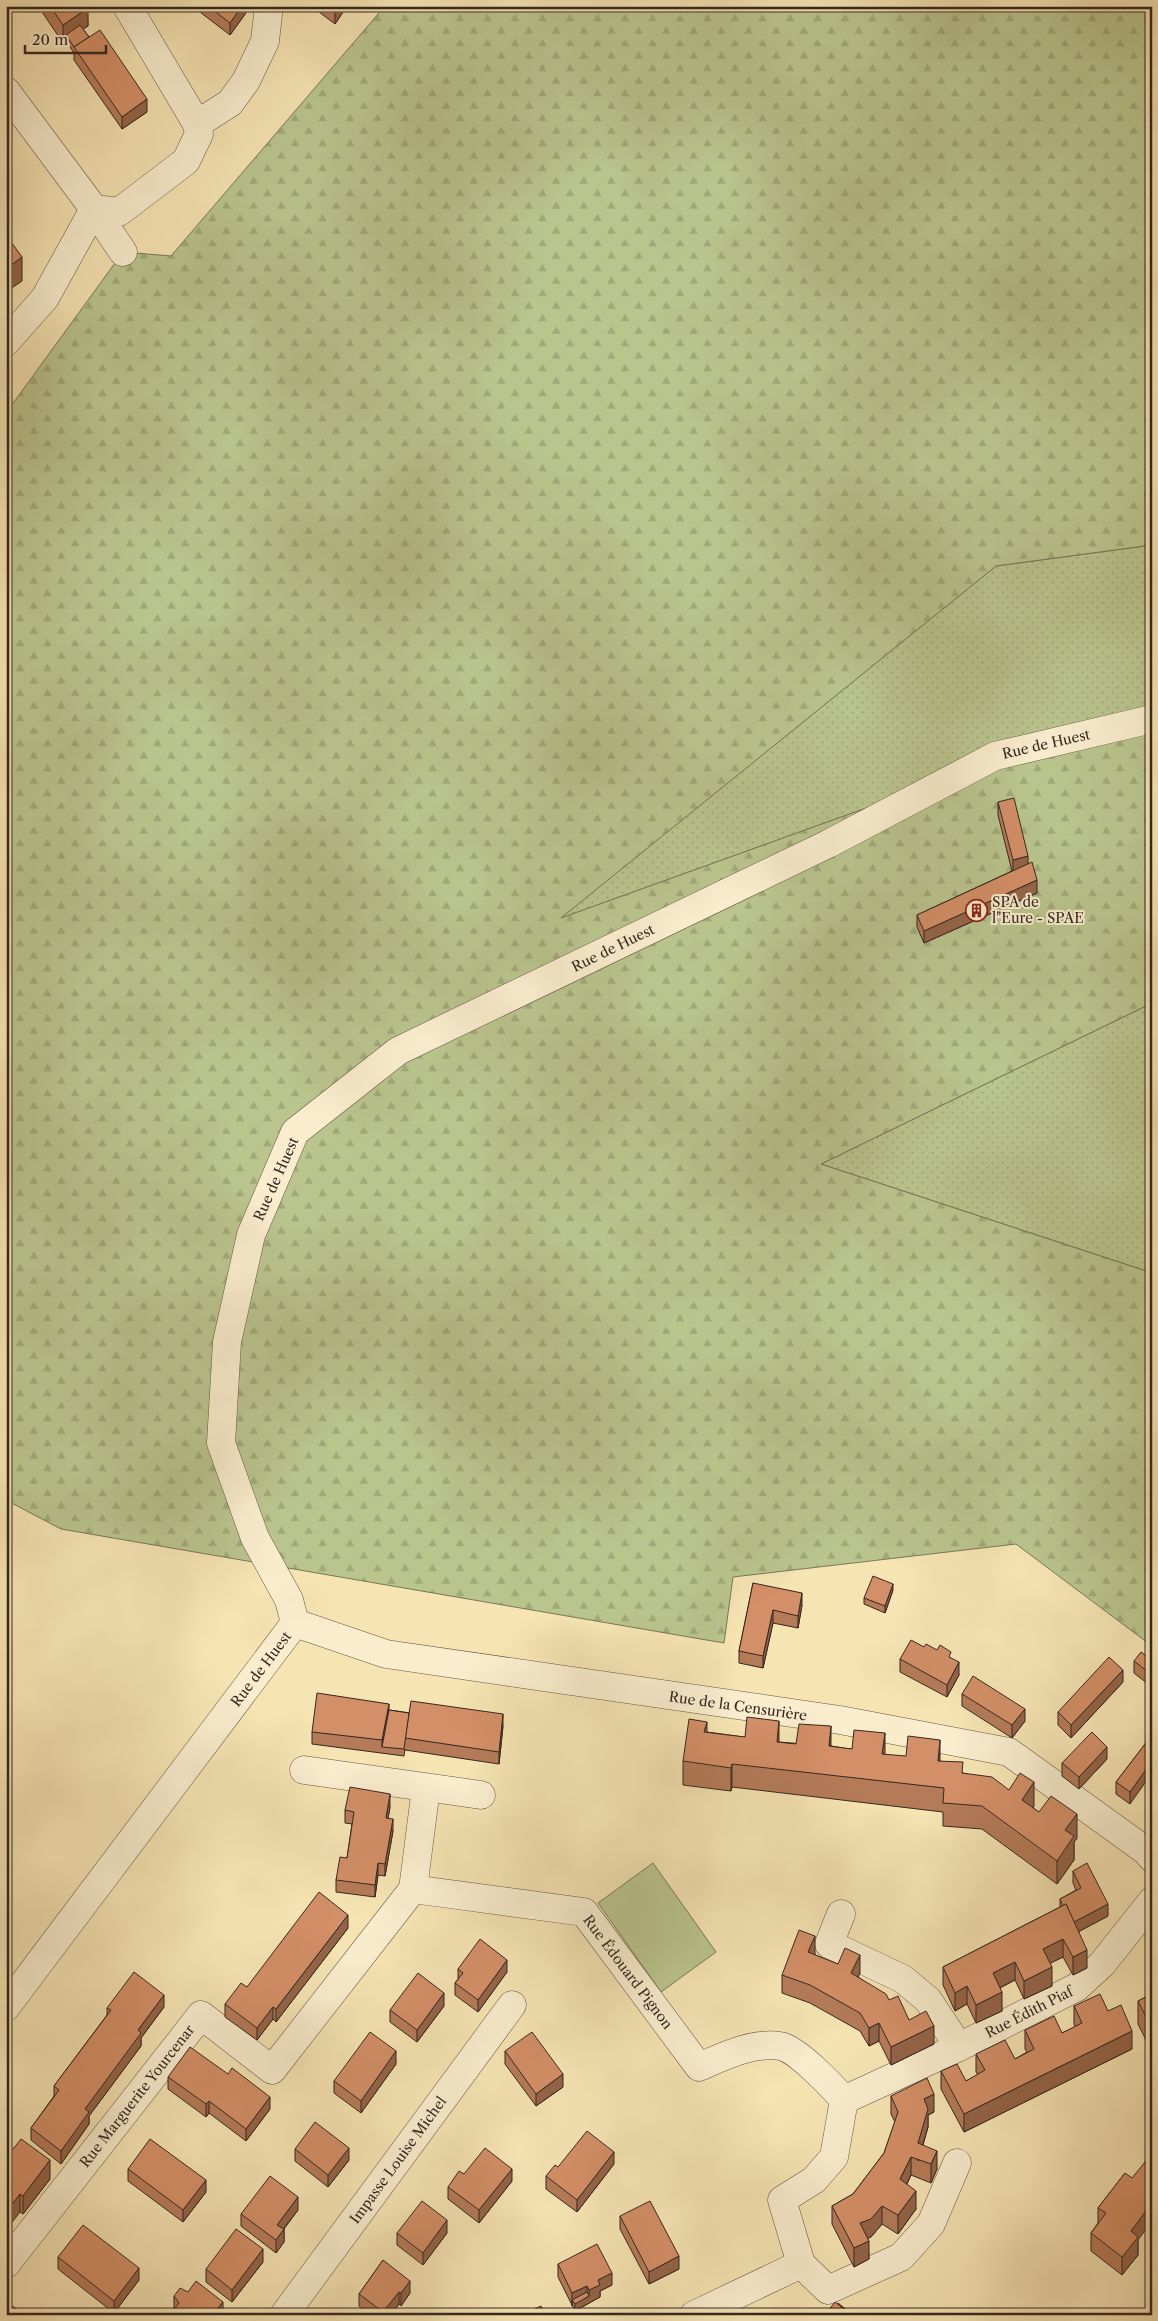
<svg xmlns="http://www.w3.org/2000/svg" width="1158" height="2321" font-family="'Libre Caslon Text',serif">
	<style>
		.grass { fill: url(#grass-dots); stroke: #787658 }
		.forest { fill: url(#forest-firs); stroke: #787658 }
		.park { fill: #bac58e; stroke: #787658 }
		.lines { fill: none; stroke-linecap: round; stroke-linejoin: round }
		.minor-casing { stroke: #655646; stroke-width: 29 }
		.minor { stroke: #f9edce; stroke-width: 28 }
		.wall { fill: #b57b59; stroke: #352722 }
		.shaded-wall { fill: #946448; stroke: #352722 }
		.building { fill: #d38f67; stroke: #352722 }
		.labels { text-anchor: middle; stroke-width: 4; stroke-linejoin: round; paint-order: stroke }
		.street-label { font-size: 14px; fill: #352722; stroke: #f9edce }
		.poi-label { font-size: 14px; fill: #352722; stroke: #f9edce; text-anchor: start }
	</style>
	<defs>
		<pattern id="grass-dots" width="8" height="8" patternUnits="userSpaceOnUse" patternTransform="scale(1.25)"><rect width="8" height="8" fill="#bac58e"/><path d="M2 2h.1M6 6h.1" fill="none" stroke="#a0a97a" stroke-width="1.8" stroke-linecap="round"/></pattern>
		<pattern id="forest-firs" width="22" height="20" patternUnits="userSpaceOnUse" patternTransform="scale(1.25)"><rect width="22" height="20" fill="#bac58e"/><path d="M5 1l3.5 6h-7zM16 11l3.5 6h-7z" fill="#a0a97a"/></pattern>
	</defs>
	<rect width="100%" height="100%" fill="#f6e4b3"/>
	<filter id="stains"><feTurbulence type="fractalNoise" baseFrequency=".004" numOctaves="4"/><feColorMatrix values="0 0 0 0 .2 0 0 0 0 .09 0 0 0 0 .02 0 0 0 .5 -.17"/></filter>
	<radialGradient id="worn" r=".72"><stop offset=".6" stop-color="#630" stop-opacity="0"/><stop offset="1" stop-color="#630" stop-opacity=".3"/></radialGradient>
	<!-- grass -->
	<g class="grass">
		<polygon points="1152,545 1152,705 559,919 996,566"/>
		<polygon points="1152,1003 1152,1273 821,1164"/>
	</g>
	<!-- forest -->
	<polygon class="forest" points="385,6 1152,6 1152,545 996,566 561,918 1152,705 1152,1003 821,1164 1152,1273 1152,1646 1016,1544 733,1577 724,1643 61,1529 6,1500 6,413 123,252 171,256"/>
	<!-- park -->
	<polygon class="park" points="653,1863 716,1952 661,1992 598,1903"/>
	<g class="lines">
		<defs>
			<g id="minor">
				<polyline points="6,91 94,209 119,212 186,161 199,134 197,124 127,6"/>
				<polyline points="197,124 230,103 246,81 265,41 269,6"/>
				<polyline points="6,342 45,298 94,209 123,252"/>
				<polyline points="295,1623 386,1654 840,1720 1009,1752 1146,1851 1152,1858"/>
				<polyline points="304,1770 481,1795"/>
				<path d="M 413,1889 L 584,1912 L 699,2067 C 724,2056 752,2042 780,2046 C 796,2048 833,2087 844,2100"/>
				<polyline points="413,1889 426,1788"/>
				<polyline points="841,1914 829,1944 903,1979 928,2000 959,2047"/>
				<polyline points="6,2007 295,1623 289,1600 255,1538 221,1443 227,1342 251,1235 295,1132 398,1051 828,844 995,756 1152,719"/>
				<polyline points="844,2100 834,2157 814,2180 782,2200 801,2264 828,2290 901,2257 931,2224 957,2163"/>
				<polyline points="844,2100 959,2047 1077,1987 1102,1964 1152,1901"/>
				<polyline points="6,2264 201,2015 272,2070 413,1889"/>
				<polyline points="284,2315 512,2005"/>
				<polyline points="694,2315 801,2264"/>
			</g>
		</defs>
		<!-- minor casing -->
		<use href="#minor" class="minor-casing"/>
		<!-- minor -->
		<use href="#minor" class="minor"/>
	</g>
	<!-- wall -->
	<g class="wall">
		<polygon points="38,6 87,6 88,26 83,29 147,112 122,129 74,60 74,53 66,41 63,43"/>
		<polygon points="192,6 248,6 248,10 230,35"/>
		<polygon points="311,6 347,6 335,24"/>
		<polygon points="998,802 1028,864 1037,893 924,943 917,927 917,915 1012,871 998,815"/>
		<polygon points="753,1583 802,1605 798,1628 773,1623 763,1668 739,1663 739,1651"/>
		<polygon points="893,1590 885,1613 864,1604 864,1598"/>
		<polygon points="924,1647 951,1658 959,1675 947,1697 900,1672 900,1659"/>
		<polygon points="1152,1660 1152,1687 1134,1673 1134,1661"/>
		<polygon points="1123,1682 1071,1738 1058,1725 1058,1712"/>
		<polygon points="962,1694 1025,1721 1012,1738 962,1706"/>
		<polygon points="389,1710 503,1726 499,1764 405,1750 405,1749 404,1756 312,1744 312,1732"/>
		<polygon points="707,1732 779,1742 831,1746 885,1755 940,1761 963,1773 1009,1790 1034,1806 1033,1808 1077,1838 1074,1842 1074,1860 1057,1884 982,1829 943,1826 943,1812 732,1787 731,1791 683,1785 683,1761"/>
		<polygon points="1152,1735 1130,1804 1116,1794 1116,1782"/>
		<polygon points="1107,1759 1079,1789 1062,1776 1062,1763"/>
		<polygon points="390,1807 388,1818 393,1831 385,1876 378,1875 375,1897 336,1892 336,1880 347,1858 352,1824 345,1823 345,1810"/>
		<polygon points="1073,1871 1108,1916 1078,1932 1087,1968 1073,1975 1063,1957 1050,1963 1052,1986 1024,1999 1015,1980 1000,1988 1002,2011 976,2023 967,2004 955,2011 943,1985 943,1967 1060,1907 1060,1899 1076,1890 1073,1883"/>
		<polygon points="348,1928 276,2022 273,2019 257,2040 225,2017 225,2004 247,1987"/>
		<polygon points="815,1954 815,1955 860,1973 858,1977 889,2000 934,2044 891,2065 879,2041 869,2046 860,2031 810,2003 782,1993 782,1975"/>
		<polygon points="458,1969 507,1972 478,2012 455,1995 455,1983 458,1979"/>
		<polygon points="1152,1972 1152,2047 1150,2048 1138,2024 1138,2001 1150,1995 1150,1973"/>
		<polygon points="444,2006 417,2042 390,2022 390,2010"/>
		<polygon points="1074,2006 1108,2011 1132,2049 964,2132 941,2089 941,2071 966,2081 978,2075 976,2072 976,2054 1015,2059 1027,2052 1025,2049 1025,2030 1062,2033 1075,2027 1074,2024"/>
		<polygon points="164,2007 141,2038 141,2046 89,2116 89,2124 61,2164 31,2140 31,2128 54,2096 54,2086 107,2015 107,2008"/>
		<polygon points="505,2051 563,2087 536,2106 505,2064"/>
		<polygon points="396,2064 361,2113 334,2093 334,2081"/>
		<polygon points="168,2077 270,2109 246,2141 209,2113 206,2117 168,2089"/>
		<polygon points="891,2096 934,2112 928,2115 928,2127 923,2145 937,2169 931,2183 911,2175 907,2184 916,2209 898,2234 882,2224 871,2237 868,2238 869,2259 854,2267 832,2224 832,2206 853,2194 884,2153 895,2122 891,2114"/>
		<polygon points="295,2149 349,2160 328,2187 295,2161"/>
		<polygon points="6,2158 50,2179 23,2214 20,2212"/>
		<polygon points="614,2164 577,2212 546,2189 546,2176"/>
		<polygon points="128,2169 206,2192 183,2222 128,2181"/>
		<polygon points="1125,2173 1138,2240 1138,2255 1122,2275 1091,2251 1091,2233 1098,2223 1098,2208"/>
		<polygon points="464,2174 512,2181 479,2223 448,2199 448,2187"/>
		<polygon points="298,2210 284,2229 284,2242 276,2253 241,2226 241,2214"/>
		<polygon points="620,2216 679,2269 649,2284 620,2229"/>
		<polygon points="397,2233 447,2233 423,2265 397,2245"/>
		<polygon points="58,2257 139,2280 114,2313 58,2269"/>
		<polygon points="383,2260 410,2293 401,2306 399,2304 391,2315 370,2315 359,2306 359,2294"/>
		<polygon points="263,2262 232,2302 206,2282 206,2269"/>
		<polygon points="558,2264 612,2285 600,2291 600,2297 575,2311 558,2277"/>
		<polygon points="174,2296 223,2315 171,2315 171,2313 174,2309"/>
	</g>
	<!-- shaded-wall -->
	<g class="shaded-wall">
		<polygon points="242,6 248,6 248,10 230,35 230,23"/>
		<polygon points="335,6 347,6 335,24"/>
		<polygon points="88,8 88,26 68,39 66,35 66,41 63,43 63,25"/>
		<polygon points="147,99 147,112 122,129 122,117"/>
		<polygon points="22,257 22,281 6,292 6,269"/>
		<polygon points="1028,856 1028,868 1013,872 1013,860"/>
		<polygon points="1037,880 1037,893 924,943 924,931"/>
		<polygon points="893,1584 893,1590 885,1613 885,1606"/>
		<polygon points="802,1593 802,1605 798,1628 798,1616"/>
		<polygon points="773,1610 773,1623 763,1668 763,1656"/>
		<polygon points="959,1662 959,1675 947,1697 947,1685"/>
		<polygon points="1123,1670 1123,1682 1071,1738 1071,1725"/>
		<polygon points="389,1704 389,1716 382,1747 382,1740"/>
		<polygon points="1025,1709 1025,1721 1012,1738 1012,1725"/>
		<polygon points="503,1714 503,1726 499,1764 499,1752"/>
		<polygon points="779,1721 779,1744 777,1742"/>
		<polygon points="707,1722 707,1745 704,1732"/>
		<polygon points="831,1726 831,1750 829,1746"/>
		<polygon points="885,1733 885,1756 882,1754"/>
		<polygon points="940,1740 940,1763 938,1761"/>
		<polygon points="1107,1747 1107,1759 1079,1789 1079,1777"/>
		<polygon points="1152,1761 1152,1773 1130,1804 1130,1792"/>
		<polygon points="732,1764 732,1787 731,1791 731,1768"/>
		<polygon points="1034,1782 1034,1806 1022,1823 1022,1800"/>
		<polygon points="390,1794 390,1807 386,1830 386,1818"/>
		<polygon points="1077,1814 1077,1838 1074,1842 1074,1860 1057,1884 1057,1861 1065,1830"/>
		<polygon points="393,1819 393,1831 385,1876 385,1864"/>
		<polygon points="378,1863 378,1875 375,1897 375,1885"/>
		<polygon points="1108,1904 1108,1916 1072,1935 1072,1923"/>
		<polygon points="348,1915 348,1928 276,2022 276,2009"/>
		<polygon points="815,1936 815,1954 808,1971 808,1952"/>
		<polygon points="1063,1939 1063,1957 1043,1967 1043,1949"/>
		<polygon points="1087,1950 1087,1968 1073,1975 1073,1957"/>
		<polygon points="860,1955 860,1973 851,1991 851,1973"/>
		<polygon points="507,1960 507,1972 478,2012 478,2000"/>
		<polygon points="1015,1962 1015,1980 993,1991 993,1973"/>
		<polygon points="1052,1967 1052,1986 1024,1999 1024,1981"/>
		<polygon points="967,1986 967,2004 955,2011 955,1993"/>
		<polygon points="1002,1992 1002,2011 976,2023 976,2005"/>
		<polygon points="444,1993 444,2006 417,2042 417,2030"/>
		<polygon points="164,1995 164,2007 141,2038 141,2046 89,2116 89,2124 61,2164 61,2151 85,2109 138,2030"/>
		<polygon points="273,2007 273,2019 257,2040 257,2028"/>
		<polygon points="879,2023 879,2041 869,2046 869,2028"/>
		<polygon points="1152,2024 1152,2047 1150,2048 1150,2025"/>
		<polygon points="934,2026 934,2044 891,2065 891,2047"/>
		<polygon points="1132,2031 1132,2049 964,2132 964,2114"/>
		<polygon points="396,2051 396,2064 361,2113 361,2101"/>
		<polygon points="563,2074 563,2087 536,2106 536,2094"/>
		<polygon points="934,2094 934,2112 928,2115 928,2127 918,2161 918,2143 924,2099"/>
		<polygon points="270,2097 270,2109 246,2141 246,2129"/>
		<polygon points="209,2101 209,2113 206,2117 206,2104"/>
		<polygon points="349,2148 349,2160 328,2187 328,2175"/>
		<polygon points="937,2151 937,2169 931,2183 931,2164"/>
		<polygon points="614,2152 614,2164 577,2212 577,2200"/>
		<polygon points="911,2157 911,2175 900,2197 900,2179"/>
		<polygon points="50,2160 50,2179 23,2214 23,2196"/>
		<polygon points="512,2169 512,2181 479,2223 479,2210"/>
		<polygon points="206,2180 206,2192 183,2222 183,2210"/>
		<polygon points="916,2191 916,2209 898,2234 898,2215"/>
		<polygon points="20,2194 20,2212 6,2230 6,2212"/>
		<polygon points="298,2197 298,2210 277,2237 277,2225"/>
		<polygon points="1152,2203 1152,2221 1138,2240 1138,2255 1122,2275 1122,2257 1131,2231"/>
		<polygon points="882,2206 882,2224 871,2237 860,2241 860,2223"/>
		<polygon points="447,2220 447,2233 423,2265 423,2253"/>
		<polygon points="284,2229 284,2242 276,2253 276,2240"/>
		<polygon points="869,2241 869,2259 854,2267 854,2248"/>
		<polygon points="263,2249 263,2262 232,2302 232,2290"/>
		<polygon points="679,2256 679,2269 649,2284 649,2272"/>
		<polygon points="139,2268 139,2280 114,2313 114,2301"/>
		<polygon points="612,2273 612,2285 600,2291 600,2297 575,2311 575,2304 572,2300 572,2306 572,2293 587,2286 587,2298 589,2296 589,2290 598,2280"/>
		<polygon points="410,2281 410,2293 401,2306 401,2293"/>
		<polygon points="399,2292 399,2304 391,2315 383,2315 383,2312"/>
		<polygon points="223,2302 223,2314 214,2315 214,2313"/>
	</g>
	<!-- building -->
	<g class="building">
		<polygon points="50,6 87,6 88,8 63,25"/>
		<polygon points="208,6 242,6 230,23"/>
		<polygon points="80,25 89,37 74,47 66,35"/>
		<polygon points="100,30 147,99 122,117 74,47"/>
		<polygon points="6,235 22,257 6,269"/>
		<polygon points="1014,798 1028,856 1013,860 998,802"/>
		<polygon points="1032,862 1037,880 924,931 917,915"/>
		<polygon points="873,1576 893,1584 885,1606 864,1598"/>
		<polygon points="753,1583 802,1593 798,1616 773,1610 763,1656 739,1651"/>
		<polygon points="911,1640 924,1647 926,1644 937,1650 940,1645 951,1652 949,1657 959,1662 947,1685 900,1659"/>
		<polygon points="1141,1652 1152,1660 1152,1675 1134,1661"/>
		<polygon points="1109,1657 1123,1670 1071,1725 1058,1712"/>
		<polygon points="973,1676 1025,1709 1012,1725 962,1694"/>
		<polygon points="317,1693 389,1704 382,1740 312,1732"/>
		<polygon points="411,1701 503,1714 499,1752 405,1738"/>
		<polygon points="389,1710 409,1713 404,1749 382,1747"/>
		<polygon points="747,1717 779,1721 777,1742 796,1744 799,1724 831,1726 829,1746 852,1749 854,1730 885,1733 882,1754 906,1756 908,1736 940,1740 938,1761 963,1762 962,1773 992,1777 1009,1790 1020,1773 1034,1782 1022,1800 1039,1812 1051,1796 1077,1814 1065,1830 1074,1836 1057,1861 982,1806 943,1803 944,1788 732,1764 731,1768 683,1761 689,1719 707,1722 704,1732 745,1737"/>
		<polygon points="1092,1732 1107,1747 1079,1777 1062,1763"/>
		<polygon points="1152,1735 1152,1761 1130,1792 1116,1782"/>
		<polygon points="350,1787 390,1794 386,1818 393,1819 385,1864 378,1863 375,1885 336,1880 340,1857 347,1858 354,1812 345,1810"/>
		<polygon points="1087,1863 1108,1904 1074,1922 1066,1904 1063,1906 1060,1899 1081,1888 1073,1871"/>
		<polygon points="319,1892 348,1915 276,2009 273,2007 257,2028 225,2004 241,1983 247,1987"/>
		<polygon points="1066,1904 1087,1950 1073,1957 1063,1939 1043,1949 1052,1967 1024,1981 1015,1962 993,1973 1002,1992 976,2005 967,1986 955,1993 943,1967"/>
		<polygon points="799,1930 815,1936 808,1952 838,1964 845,1948 860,1955 851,1973 886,1994 889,2000 898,1996 909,2020 926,2011 934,2026 891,2047 879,2023 869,2028 860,2013 810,1985 782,1975"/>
		<polygon points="480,1939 507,1960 478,2000 455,1983 463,1973 458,1969"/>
		<polygon points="134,1972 164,1995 138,2030 141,2033 85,2109 89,2112 61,2151 31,2128 59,2090 54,2086 111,2010 107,2008"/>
		<polygon points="418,1973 444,1993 417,2030 390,2010"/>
		<polygon points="1100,1994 1108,2011 1121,2005 1132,2031 964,2114 941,2071 957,2064 966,2081 985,2070 976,2054 1005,2040 1015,2059 1034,2049 1025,2030 1054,2016 1062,2033 1082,2023 1074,2006"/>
		<polygon points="1152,1994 1152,2024 1150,2025 1138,2001"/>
		<polygon points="370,2032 396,2051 361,2101 334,2081"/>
		<polygon points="532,2032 563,2074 536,2094 505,2051"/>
		<polygon points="190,2047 228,2074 232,2068 270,2097 246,2129 209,2101 206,2104 168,2077"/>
		<polygon points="927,2078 934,2094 924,2099 928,2109 918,2143 937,2151 931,2164 911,2157 900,2179 916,2191 898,2215 882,2206 871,2219 860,2223 869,2241 854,2248 832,2206 853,2194 884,2153 898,2112 891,2096"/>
		<polygon points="315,2122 349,2148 328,2175 295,2149"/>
		<polygon points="587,2131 614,2152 577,2200 546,2176 555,2165 558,2167"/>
		<polygon points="21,2139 50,2160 23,2196 20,2194 6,2212 6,2158"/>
		<polygon points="150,2139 206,2180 183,2210 128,2169"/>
		<polygon points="485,2148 512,2169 479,2210 448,2187 459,2171 464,2174"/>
		<polygon points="1150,2156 1152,2157 1152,2203 1131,2231 1138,2237 1122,2257 1091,2233 1106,2213 1098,2208 1125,2173 1132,2178"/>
		<polygon points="270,2176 298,2197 277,2225 284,2229 276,2240 241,2214"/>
		<polygon points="422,2201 447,2220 423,2253 397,2233"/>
		<polygon points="650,2201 679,2256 649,2272 620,2216"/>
		<polygon points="83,2225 139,2268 114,2301 58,2257"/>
		<polygon points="236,2229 263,2249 232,2290 206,2269"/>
		<polygon points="597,2244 612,2273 598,2280 600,2285 589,2290 587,2286 572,2293 558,2264"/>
		<polygon points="383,2260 410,2281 401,2293 399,2292 383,2312 359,2294"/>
		<polygon points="196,2281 223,2302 214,2313 217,2315 173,2315 171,2313 179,2303 174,2296 180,2288 188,2292"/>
		<polygon points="587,2292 589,2296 575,2304 572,2300"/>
		<polygon points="6,2301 24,2315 6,2315"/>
		<polygon points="835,2302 852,2315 825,2315"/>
		<polygon points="838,2303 853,2315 852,2315 838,2304"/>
		<polygon points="541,2306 545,2315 522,2315"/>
		<polygon points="1021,2311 1026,2315 1018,2315"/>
	</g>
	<!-- icons -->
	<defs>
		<symbol id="building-ring" viewBox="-11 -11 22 22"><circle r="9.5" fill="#f9edce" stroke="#8f2418" stroke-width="1.5"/><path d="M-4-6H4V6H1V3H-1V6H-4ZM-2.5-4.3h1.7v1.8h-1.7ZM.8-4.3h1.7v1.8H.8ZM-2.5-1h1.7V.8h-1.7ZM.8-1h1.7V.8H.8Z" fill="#8f2418"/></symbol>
	</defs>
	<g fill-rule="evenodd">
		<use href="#building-ring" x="964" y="898" width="25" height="25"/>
	</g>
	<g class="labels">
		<!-- street labels -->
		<g class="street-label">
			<text transform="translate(1046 744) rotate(-13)" y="5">Rue de Huest</text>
			<text transform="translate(613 948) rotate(-26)" y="5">Rue de Huest</text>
			<text transform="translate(276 1179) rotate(-66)" y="5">Rue de Huest</text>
			<text transform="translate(261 1669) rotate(-53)" y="5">Rue de Huest</text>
			<text transform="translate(738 1706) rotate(8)" y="5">Rue de la Censurière</text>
			<text transform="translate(628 1972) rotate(53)" y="5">Rue Édouard Pignon</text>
			<text transform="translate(1029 2012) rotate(-27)" y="5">Rue Édith Piaf</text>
			<text transform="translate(137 2096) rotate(-52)" y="5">Rue Marguerite Yourcenar</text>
			<text transform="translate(398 2160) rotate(-54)" y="5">Impasse Louise Michel</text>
		</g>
		<!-- poi labels -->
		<g class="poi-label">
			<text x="992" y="907">SPA de<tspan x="992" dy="16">l"Eure - SPAE</tspan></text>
		</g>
	</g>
	<!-- margin -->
	<rect width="1158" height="2321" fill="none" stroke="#f6e4b3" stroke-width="25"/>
	<rect x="8" y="8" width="1143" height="2306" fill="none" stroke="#352722" stroke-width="2.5"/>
	<rect x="12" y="12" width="1133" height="2296" fill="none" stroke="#352722"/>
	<!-- scale -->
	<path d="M25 45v8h81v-8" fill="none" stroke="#352722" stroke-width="2.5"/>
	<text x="32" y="45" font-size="15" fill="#352722" stroke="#f9edce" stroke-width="4" paint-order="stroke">20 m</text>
	<rect width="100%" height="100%" filter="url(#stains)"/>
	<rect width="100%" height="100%" fill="url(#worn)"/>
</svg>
